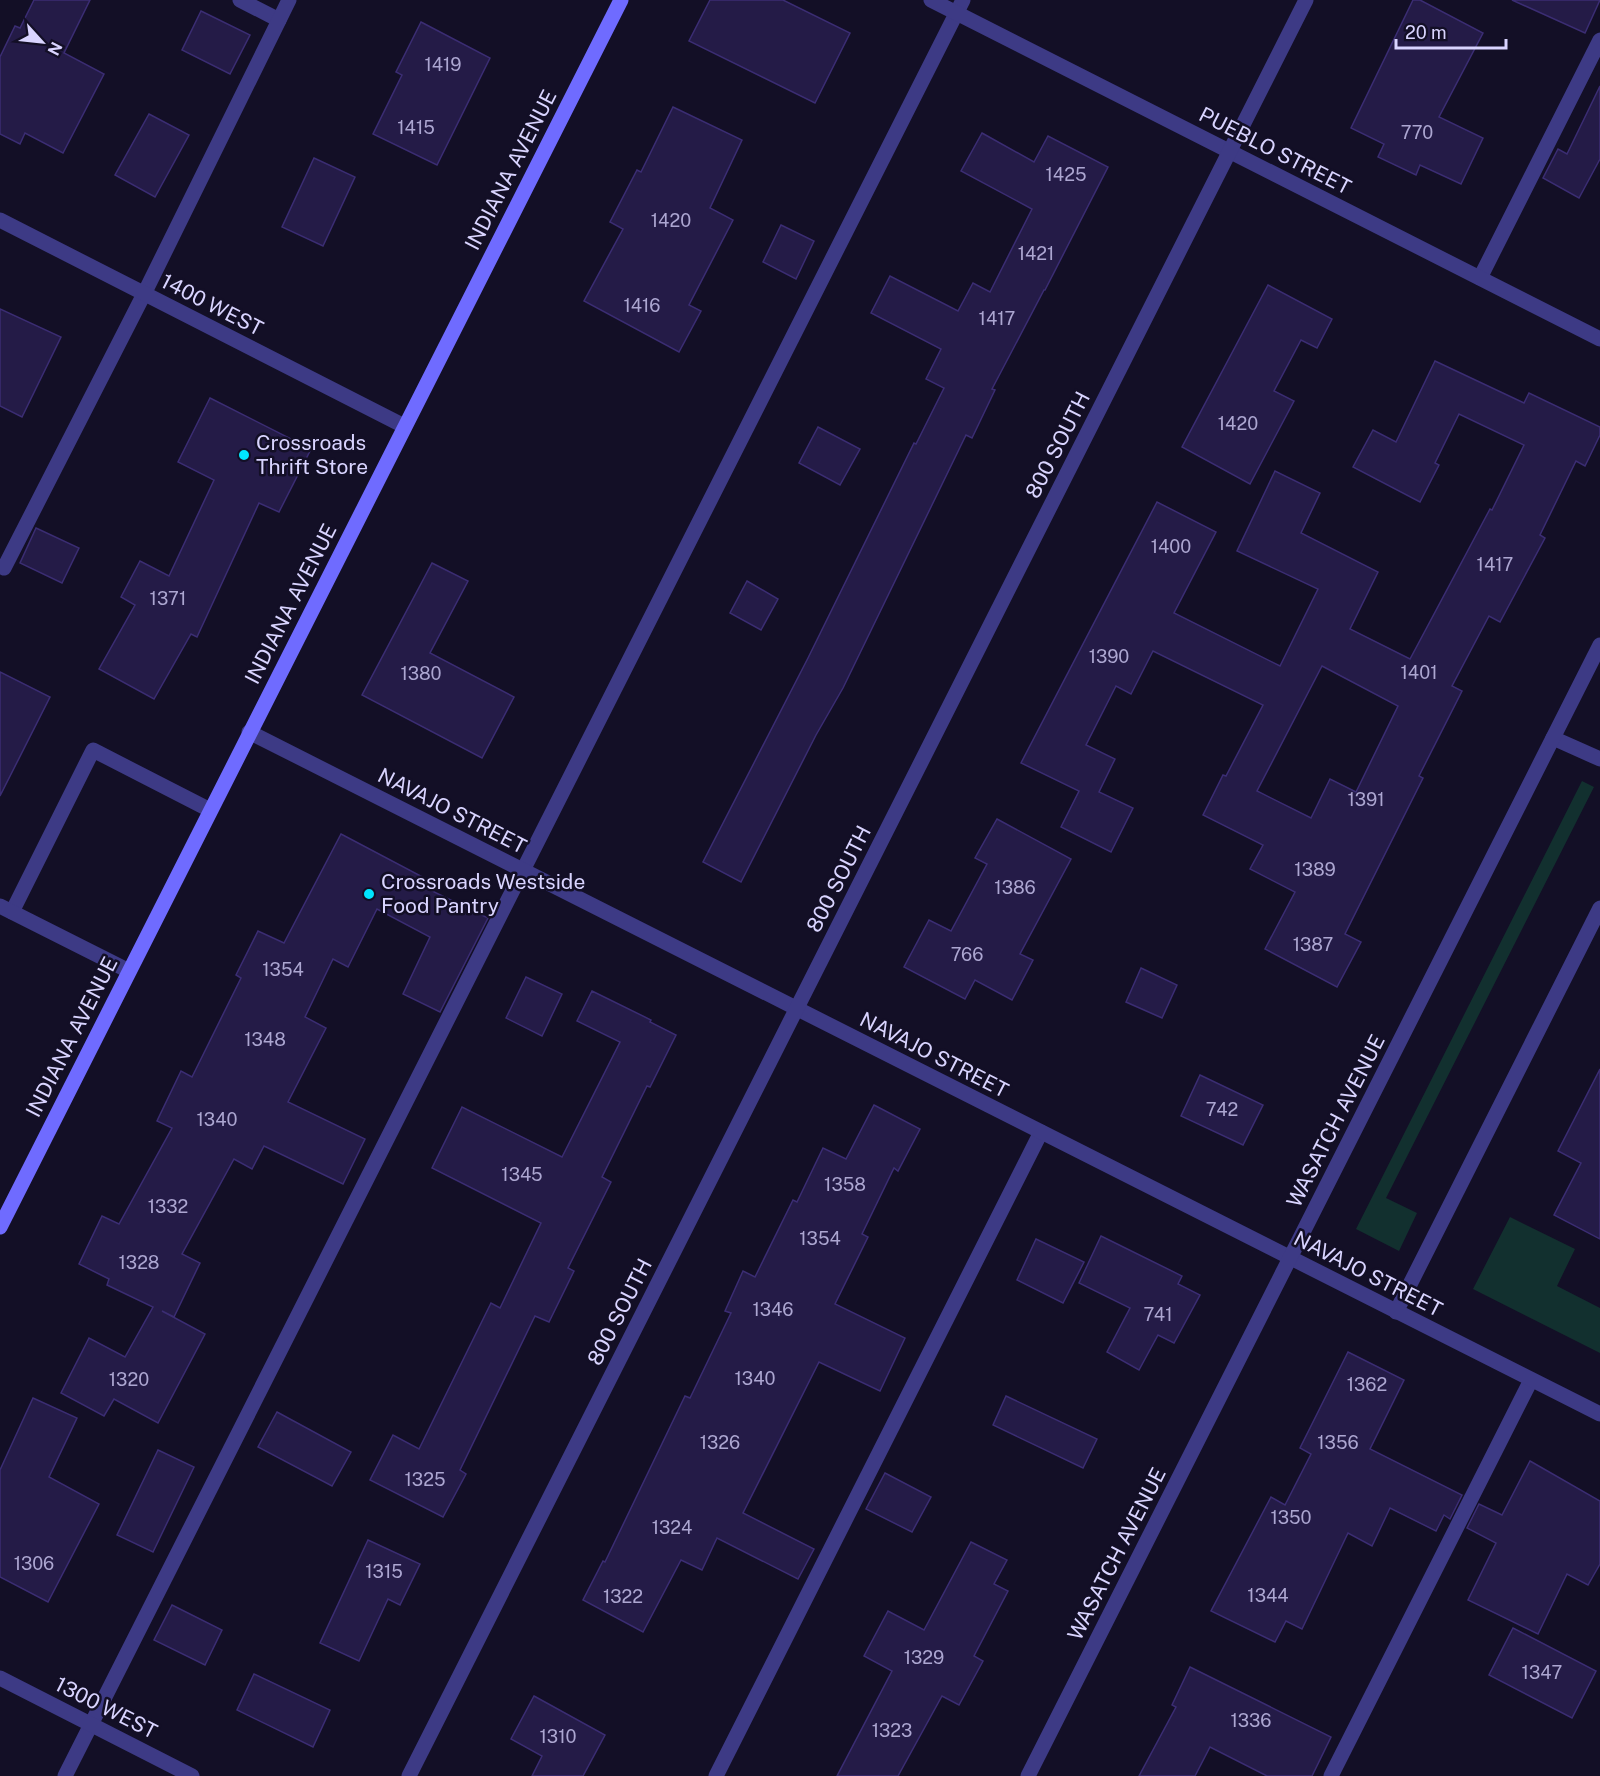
<svg xmlns="http://www.w3.org/2000/svg" width="1600" height="1776" font-family="'Public Sans',sans-serif">
	<style>
		.green { fill: #12302f }
		.building { fill: #241b47; stroke: #3b2d73; stroke-width: 1.5; fill-rule: evenodd }
		.lines { fill: none; stroke-linecap: round; stroke-linejoin: round }
		.lane { stroke: #3d3a85; stroke-width: 15 }
		.street { stroke: #3d3a85; stroke-width: 15 }
		.secondary { stroke: #6f6bff; stroke-width: 15 }
		.poi-dot { fill: #00e5ff; stroke: #130f26; stroke-width: 2 }
		.labels { text-anchor: middle; stroke-width: 5; stroke-linejoin: round; paint-order: stroke }
		.number-label { font-size: 18px; fill: #aca6d1 }
		.street-label { font-size: 21px; fill: #d9d4ff; stroke: #130f26 }
		.poi-label { font-size: 21px; fill: #d9d4ff; stroke: #130f26; text-anchor: start }
	</style>
	<rect width="100%" height="100%" fill="#130f26"/>
	<!-- green -->
	<g class="green">
		<polygon points="1582,781 1594,787 1386,1198 1417,1213 1399,1251 1356,1229"/>
		<polygon points="1510,1217 1575,1249 1557,1286 1600,1308 1600,1353 1473,1289"/>
	</g>
	<!-- building -->
	<g class="building">
		<polygon points="34,0 90,0 64,53 104,74 63,153 25,133 20,144 0,134 0,57 15,26 20,28"/>
		<polygon points="710,0 783,0 850,33 815,103 689,41"/>
		<polygon points="1413,0 1420,0 1483,33 1439,117 1483,138 1461,184 1420,165 1416,175 1378,157 1384,144 1351,128"/>
		<polygon points="1512,0 1600,0 1585,33"/>
		<polygon points="201,11 250,35 230,74 182,50"/>
		<polygon points="421,22 490,58 437,165 373,134 402,75 396,72"/>
		<polygon points="1600,86 1600,159 1579,198 1543,178 1558,149 1567,154"/>
		<polygon points="673,107 742,140 710,208 733,220 689,305 701,311 679,352 584,301 623,229 610,222 637,170 641,172"/>
		<polygon points="149,114 189,135 155,197 115,175"/>
		<polygon points="982,133 1034,162 1048,136 1108,167 1045,290 1044,290 992,389 995,390 972,438 966,435 843,688 816,735 741,882 703,862 808,658 914,443 916,444 944,388 926,379 941,349 871,313 890,276 958,311 973,283 990,292 1032,209 961,171"/>
		<polygon points="314,158 355,177 323,246 282,227"/>
		<polygon points="781,225 814,241 796,279 763,262"/>
		<polygon points="1268,285 1332,319 1317,348 1301,340 1274,391 1294,401 1250,484 1182,447"/>
		<polygon points="0,309 61,337 22,417 0,406"/>
		<path d="M 1435,361 L 1524,403 L 1529,393 L 1600,427 L 1600,435 L 1585,466 L 1576,461 L 1540,535 L 1545,538 L 1500,622 L 1489,616 L 1452,686 L 1462,691 L 1419,776 L 1423,778 L 1345,934 L 1361,942 L 1337,987 L 1265,949 L 1295,892 L 1250,869 L 1263,845 L 1203,815 L 1223,775 L 1226,776 L 1263,705 L 1153,651 L 1131,694 L 1116,686 L 1086,745 L 1115,759 L 1099,792 L 1133,808 L 1111,852 L 1061,827 L 1079,791 L 1021,763 L 1157,502 L 1216,532 L 1174,613 L 1280,666 L 1318,589 L 1237,551 L 1275,471 L 1320,493 L 1301,533 L 1378,572 L 1350,629 L 1410,659 L 1490,509 L 1492,510 L 1524,445 L 1459,414 L 1435,463 L 1439,465 L 1420,502 L 1353,467 L 1373,430 L 1396,442 ZM 1322,666 L 1398,706 L 1356,792 L 1330,779 L 1311,818 L 1257,791 Z"/>
		<polygon points="210,398 311,449 279,512 259,503 197,637 191,634 154,699 99,669 135,605 121,597 140,561 169,576 214,480 178,462"/>
		<polygon points="818,427 860,449 840,485 799,463"/>
		<polygon points="36,528 79,548 62,583 20,563"/>
		<polygon points="432,563 468,581 430,653 514,697 482,758 362,695"/>
		<polygon points="747,581 778,599 761,630 730,613"/>
		<polygon points="0,672 50,697 0,796"/>
		<polygon points="997,819 1071,859 1020,954 1033,960 1012,1000 975,980 965,999 904,967 929,920 951,931 987,864 975,858"/>
		<polygon points="341,834 434,883 430,890 488,918 440,1012 403,994 430,937 377,909 348,967 333,959 305,1017 326,1028 288,1102 365,1139 343,1184 264,1146 252,1169 234,1159 182,1254 200,1263 174,1317 162,1311 205,1334 158,1423 114,1399 104,1416 61,1393 89,1338 125,1357 153,1307 107,1285 109,1279 79,1264 102,1216 119,1224 172,1128 157,1121 181,1071 192,1077 241,978 236,975 258,931 284,943"/>
		<polygon points="1141,968 1177,985 1162,1018 1126,1002"/>
		<polygon points="526,977 562,994 542,1036 506,1018"/>
		<polygon points="592,991 651,1020 650,1022 676,1035 650,1087 647,1086 602,1177 611,1182 568,1268 574,1271 549,1322 535,1316 460,1470 466,1474 443,1517 370,1480 393,1435 419,1449 491,1303 500,1308 541,1223 432,1168 462,1107 562,1157 620,1042 577,1021"/>
		<polygon points="1600,1069 1600,1239 1554,1215 1581,1163 1558,1151"/>
		<polygon points="1200,1075 1263,1105 1243,1145 1181,1116"/>
		<polygon points="874,1105 920,1129 898,1171 894,1168 862,1234 868,1237 835,1304 905,1338 880,1391 819,1362 743,1513 814,1549 798,1579 717,1538 702,1570 681,1560 643,1632 583,1600 603,1561 605,1562 685,1396 690,1398 731,1313 725,1311 743,1271 755,1277 793,1200 797,1202 823,1148 846,1159"/>
		<polygon points="1101,1236 1182,1276 1178,1284 1200,1295 1174,1343 1158,1335 1139,1370 1107,1352 1130,1308 1079,1283"/>
		<polygon points="1036,1239 1084,1262 1063,1303 1017,1280"/>
		<polygon points="1348,1352 1404,1380 1370,1449 1462,1495 1450,1519 1444,1515 1436,1531 1390,1508 1372,1546 1348,1533 1302,1629 1286,1621 1275,1642 1211,1611 1271,1497 1285,1505 1311,1454 1300,1448"/>
		<polygon points="1006,1396 1097,1439 1083,1468 993,1425"/>
		<polygon points="33,1398 77,1418 49,1477 99,1504 48,1602 0,1577 0,1470"/>
		<polygon points="277,1412 351,1452 332,1486 258,1447"/>
		<polygon points="158,1450 194,1467 153,1552 117,1535"/>
		<polygon points="1530,1461 1600,1501 1600,1564 1588,1585 1567,1574 1538,1634 1468,1600 1496,1543 1467,1528 1479,1504 1502,1515"/>
		<polygon points="885,1473 931,1497 912,1532 866,1509"/>
		<polygon points="368,1540 420,1564 400,1605 388,1599 359,1661 320,1643"/>
		<polygon points="971,1542 1007,1560 994,1584 1008,1591 974,1656 983,1661 959,1705 942,1696 898,1776 837,1776 892,1671 864,1656 888,1611 924,1630"/>
		<polygon points="172,1605 222,1630 205,1665 154,1640"/>
		<polygon points="1513,1628 1596,1671 1572,1718 1489,1675"/>
		<polygon points="1190,1667 1331,1737 1312,1776 1267,1776 1210,1747 1195,1776 1139,1776 1176,1707 1172,1705"/>
		<polygon points="254,1674 330,1710 313,1747 237,1710"/>
		<polygon points="534,1696 605,1735 583,1776 532,1776 542,1756 511,1739"/>
	</g>
	<g class="lines">
		<!-- lane -->
		<g class="lane">
			<polyline points="240,0 279,20"/>
			<polyline points="1480,278 1600,40"/>
			<polyline points="4,568 144,294 289,0"/>
			<polyline points="1553,738 1600,759"/>
			<polyline points="12,912 93,750 210,810"/>
			<polyline points="1396,1312 1600,908"/>
			<polyline points="65,1776 963,0"/>
			<polyline points="716,1776 1041,1132"/>
			<polyline points="1331,1776 1531,1380"/>
		</g>
		<!-- street -->
		<g class="street">
			<polyline points="931,0 1600,339"/>
			<polyline points="0,220 404,426"/>
			<polyline points="249,732 1600,1414"/>
			<polyline points="0,906 129,971"/>
			<polyline points="0,1678 192,1776"/>
			<polyline points="409,1776 1306,0"/>
			<polyline points="1028,1776 1600,645"/>
		</g>
		<!-- secondary -->
		<polyline class="secondary" points="0,1227 621,0"/>
	</g>
	<!-- markers -->
	<g class="poi-dot">
		<circle cx="244" cy="455" r="6"/>
		<circle cx="369" cy="894" r="6"/>
	</g>
	<g class="labels">
		<!-- number labels -->
		<g class="number-label">
			<text x="443" y="71">1419</text>
			<text x="416" y="134">1415</text>
			<text x="1417" y="139">770</text>
			<text x="1066" y="181">1425</text>
			<text x="671" y="227">1420</text>
			<text x="1036" y="260">1421</text>
			<text x="642" y="312">1416</text>
			<text x="997" y="325">1417</text>
			<text x="1238" y="430">1420</text>
			<text x="1171" y="553">1400</text>
			<text x="1495" y="571">1417</text>
			<text x="168" y="605">1371</text>
			<text x="1109" y="663">1390</text>
			<text x="1419" y="679">1401</text>
			<text x="421" y="680">1380</text>
			<text x="1366" y="806">1391</text>
			<text x="1315" y="876">1389</text>
			<text x="1015" y="894">1386</text>
			<text x="1313" y="951">1387</text>
			<text x="967" y="961">766</text>
			<text x="283" y="976">1354</text>
			<text x="265" y="1046">1348</text>
			<text x="1222" y="1116">742</text>
			<text x="217" y="1126">1340</text>
			<text x="522" y="1181">1345</text>
			<text x="845" y="1191">1358</text>
			<text x="168" y="1213">1332</text>
			<text x="820" y="1245">1354</text>
			<text x="139" y="1269">1328</text>
			<text x="773" y="1316">1346</text>
			<text x="1158" y="1321">741</text>
			<text x="755" y="1385">1340</text>
			<text x="129" y="1386">1320</text>
			<text x="1367" y="1391">1362</text>
			<text x="720" y="1449">1326</text>
			<text x="1338" y="1449">1356</text>
			<text x="425" y="1486">1325</text>
			<text x="1291" y="1524">1350</text>
			<text x="672" y="1534">1324</text>
			<text x="34" y="1570">1306</text>
			<text x="384" y="1578">1315</text>
			<text x="1268" y="1602">1344</text>
			<text x="623" y="1603">1322</text>
			<text x="924" y="1664">1329</text>
			<text x="1542" y="1679">1347</text>
			<text x="1251" y="1727">1336</text>
			<text x="892" y="1737">1323</text>
			<text x="558" y="1743">1310</text>
		</g>
		<!-- street labels -->
		<g class="street-label">
			<text transform="translate(1275 151) rotate(27)" y="7">PUEBLO STREET</text>
			<text transform="translate(511 170) rotate(-63)" y="7">INDIANA AVENUE</text>
			<text transform="translate(212 305) rotate(27)" y="7">1400 WEST</text>
			<text transform="translate(1058 445) rotate(-63)" y="7">800 SOUTH</text>
			<text transform="translate(291 604) rotate(-63)" y="7">INDIANA AVENUE</text>
			<text transform="translate(452 811) rotate(27)" y="7">NAVAJO STREET</text>
			<text transform="translate(839 879) rotate(-63)" y="7">800 SOUTH</text>
			<text transform="translate(72 1037) rotate(-63)" y="7">INDIANA AVENUE</text>
			<text transform="translate(934 1055) rotate(27)" y="7">NAVAJO STREET</text>
			<text transform="translate(1336 1121) rotate(-63)" y="7">WASATCH AVENUE</text>
			<text transform="translate(1368 1274) rotate(27)" y="7">NAVAJO STREET</text>
			<text transform="translate(620 1312) rotate(-63)" y="7">800 SOUTH</text>
			<text transform="translate(1117 1554) rotate(-63)" y="7">WASATCH AVENUE</text>
			<text transform="translate(106 1708) rotate(27)" y="7">1300 WEST</text>
		</g>
		<!-- poi labels -->
		<g class="poi-label">
			<text x="256" y="450">Crossroads<tspan x="256" dy="24">Thrift Store</tspan></text>
			<text x="381" y="889">Crossroads Westside<tspan x="381" dy="24">Food Pantry</tspan></text>
		</g>
	</g>
	<!-- north arrow -->
	<g transform="translate(42 42) rotate(117)" stroke="#130f26" stroke-width="4.5" paint-order="stroke">
	<path d="M0-4.5L10 22L0 15L-10 22Z" fill="#d9d4ff"/>
	<text y="-9" font-size="16" font-weight="bold" text-anchor="middle" fill="#d9d4ff">N</text>
	</g>
	<!-- scale -->
	<path d="M1396 39v9h110v-9" fill="none" stroke="#d9d4ff" stroke-width="3"/>
	<text x="1405" y="39" font-size="18" fill="#d9d4ff" stroke="#130f26" stroke-width="4.5" paint-order="stroke">20 m</text>
</svg>
